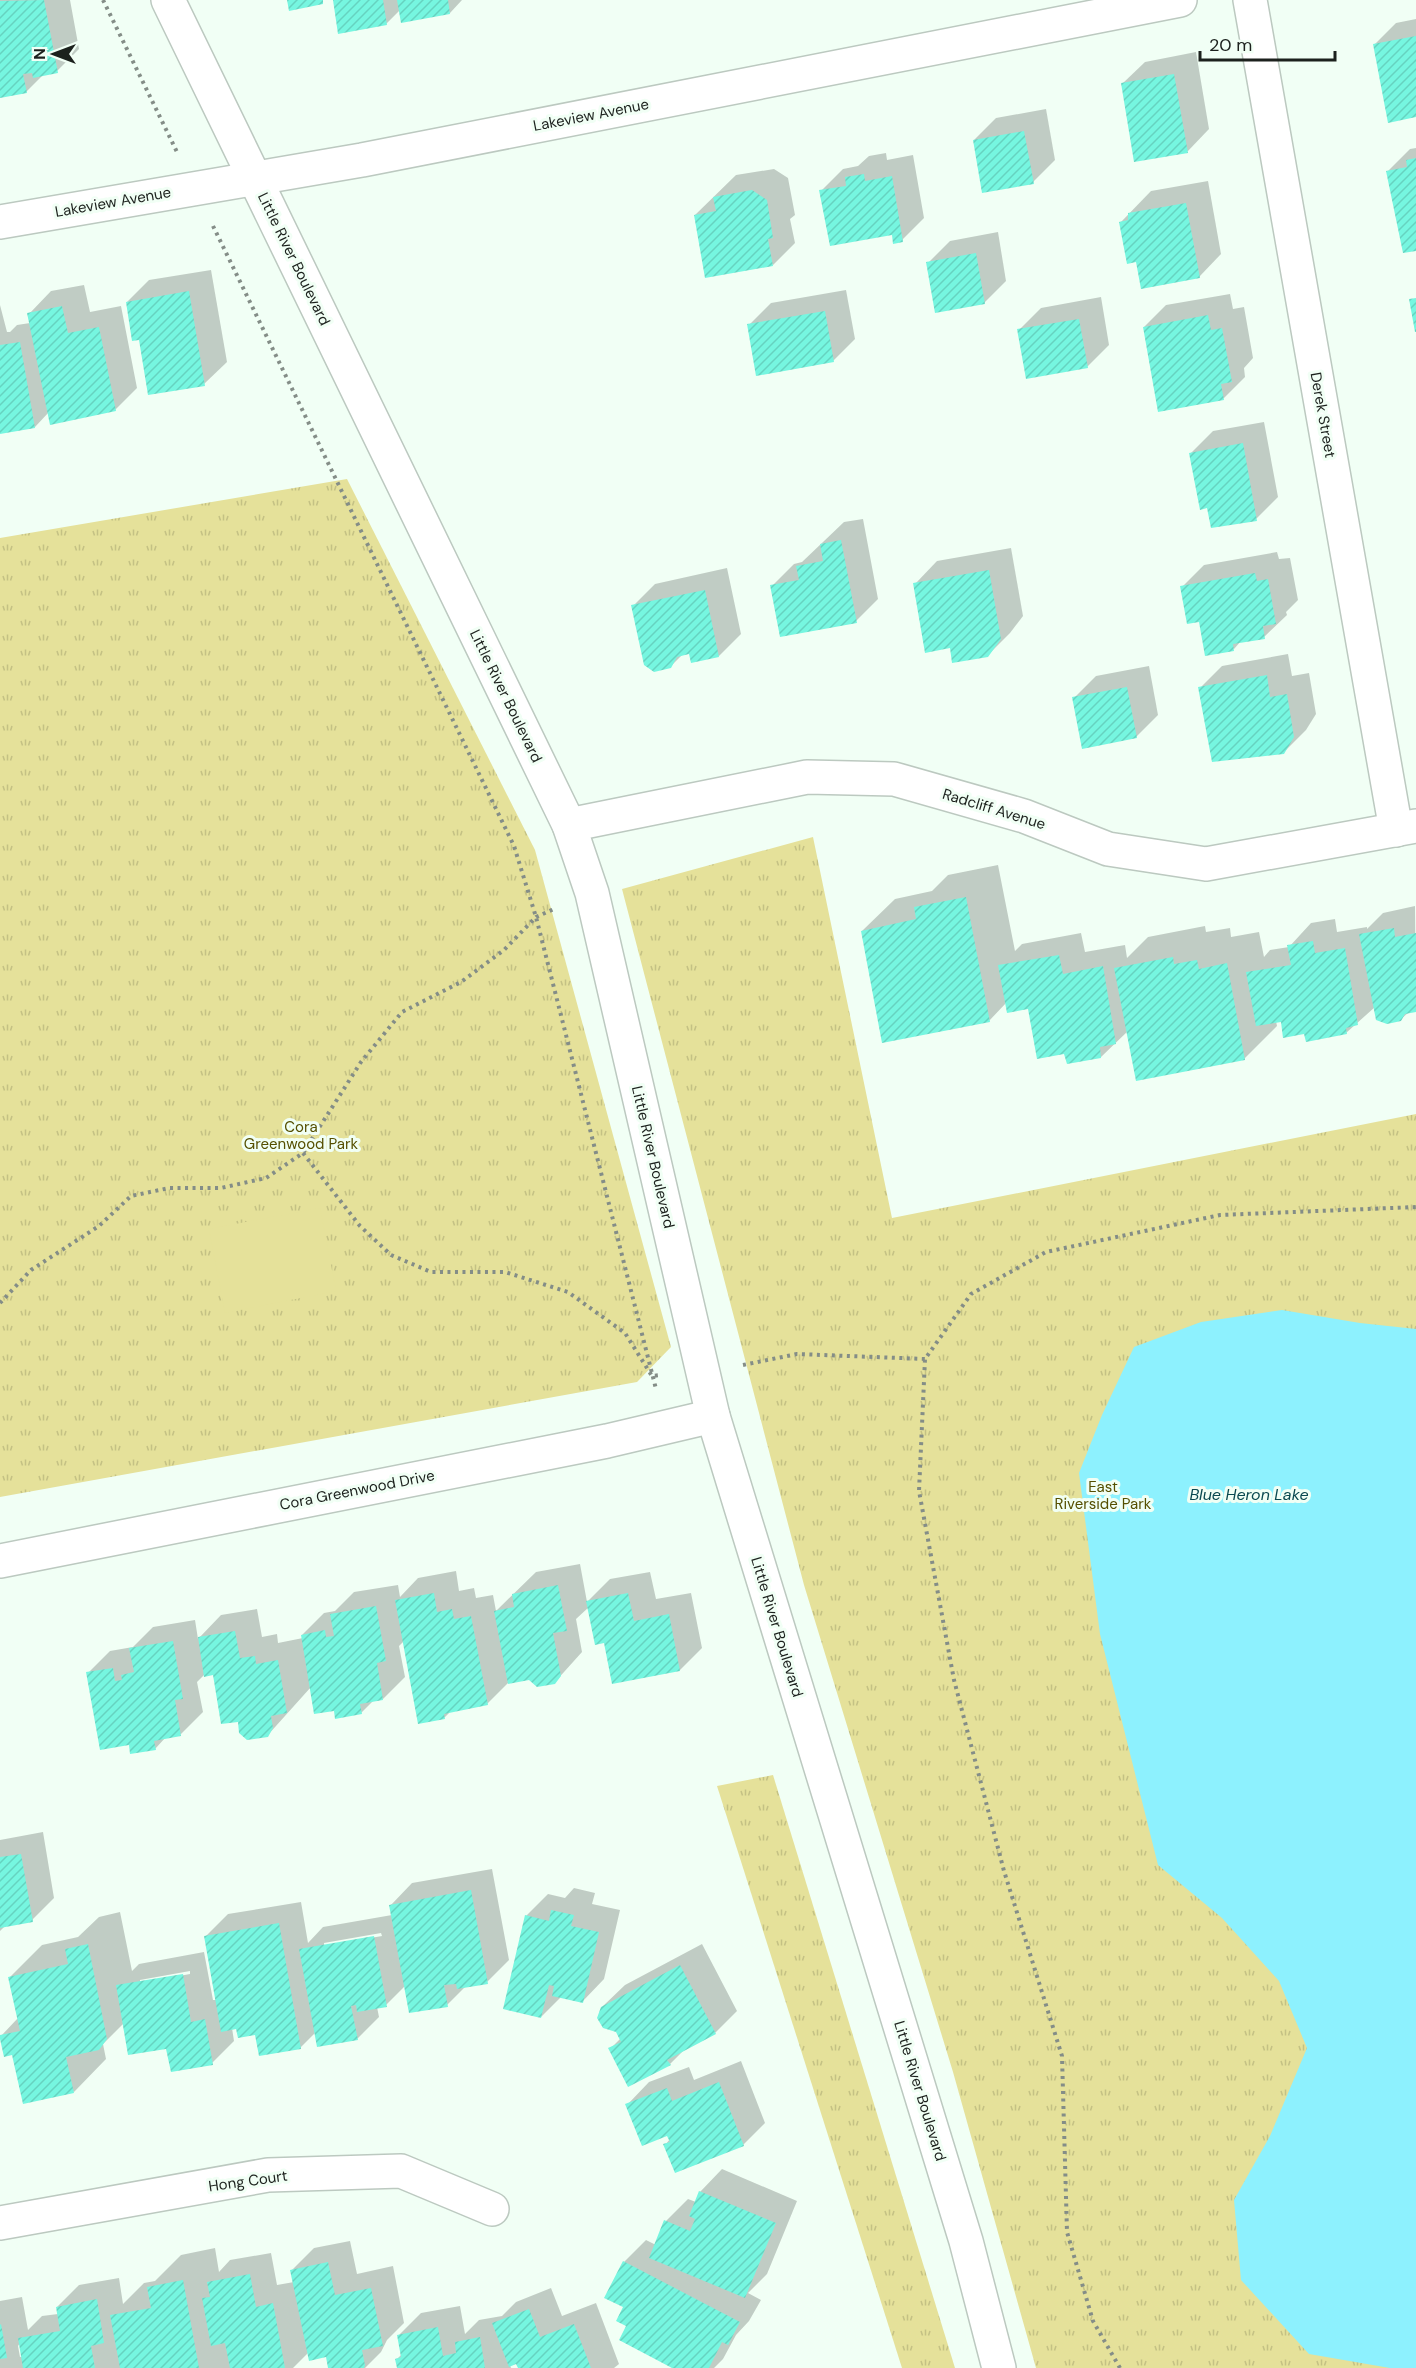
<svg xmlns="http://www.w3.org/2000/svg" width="1416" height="2368" font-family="'DM Sans',sans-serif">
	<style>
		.grass { fill: url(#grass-tufts) }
		.pitch { fill: #e5e19a }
		.water { fill: #8df1fe }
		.shadow { fill: #0003; fill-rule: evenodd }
		.building { fill: url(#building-hatch) }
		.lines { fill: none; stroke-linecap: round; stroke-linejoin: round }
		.minor-casing { stroke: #bcc9c0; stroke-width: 36 }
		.path { stroke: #848d87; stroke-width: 4; stroke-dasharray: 3 4.5; stroke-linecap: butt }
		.minor { stroke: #fff; stroke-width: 33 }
		.labels { text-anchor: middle; stroke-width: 6; stroke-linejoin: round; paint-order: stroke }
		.street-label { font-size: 15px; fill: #1c211d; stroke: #f1fff5 }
		.park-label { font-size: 15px; fill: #554f00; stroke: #f1fff5 }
		.water-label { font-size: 16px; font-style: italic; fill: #0a4950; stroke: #f1fff5 }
	</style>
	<defs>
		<pattern id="grass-tufts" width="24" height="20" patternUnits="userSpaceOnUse" patternTransform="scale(1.5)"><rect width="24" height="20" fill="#e5e19a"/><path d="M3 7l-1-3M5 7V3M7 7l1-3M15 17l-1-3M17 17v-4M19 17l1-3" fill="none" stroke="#c4c184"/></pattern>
		<pattern id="building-hatch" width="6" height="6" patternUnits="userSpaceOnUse" patternTransform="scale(1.5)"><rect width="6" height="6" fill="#76f6e0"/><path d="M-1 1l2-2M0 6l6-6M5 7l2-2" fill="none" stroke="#66d3c0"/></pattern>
	</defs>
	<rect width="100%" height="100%" fill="#f1fff5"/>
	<!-- grass -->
	<g class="grass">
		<polygon points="347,479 535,850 671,1347 637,1382 0,1497 0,538"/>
		<polygon points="813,837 892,1218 1416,1114 1416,2368 1036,2368 953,2072 804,1585 622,889"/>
		<polygon points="773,1775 955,2368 902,2368 717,1786"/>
	</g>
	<!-- pitch -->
	<polygon class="pitch" points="320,1208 336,1291 225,1313 209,1229"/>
	<!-- water -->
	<polygon class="water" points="1282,1310 1360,1323 1416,1329 1416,2368 1390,2368 1309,2354 1241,2280 1234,2200 1270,2136 1307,2048 1279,1981 1222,1918 1158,1865 1100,1634 1079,1473 1102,1415 1134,1347 1201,1322"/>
	<!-- shadow -->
	<g class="shadow">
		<polygon points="0,0 70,0 79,49 57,71 44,74 26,92 0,97"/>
		<polygon points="334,0 462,0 450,13 400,10 386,24"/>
		<polygon points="1416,19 1416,116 1374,45 1396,23"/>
		<polygon points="1196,52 1209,129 1187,152 1122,84 1145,62"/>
		<polygon points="1046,109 1055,160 1033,182 974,140 996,118"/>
		<polygon points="1416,148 1416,249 1388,171 1410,149"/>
		<polygon points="886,153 887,160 913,155 924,218 902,240 821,191 843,169 858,166 869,156"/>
		<polygon points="774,169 788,178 795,215 790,219 795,243 773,265 695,215 736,175"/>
		<polygon points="1208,181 1221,254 1199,277 1137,260 1121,222 1151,191"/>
		<polygon points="998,232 1006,281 984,303 928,263 950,241"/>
		<polygon points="211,270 227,362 204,384 127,302 149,280"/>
		<polygon points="84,285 90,312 121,306 137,388 115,410 49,412 35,427 0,433 0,305 7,332 10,332 17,325 30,323 29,314 51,291"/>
		<polygon points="846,290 855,339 833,361 749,325 771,303"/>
		<polygon points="1230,294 1233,309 1244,307 1253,358 1244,368 1245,377 1223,399 1144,327 1166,305"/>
		<polygon points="1101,297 1109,345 1087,367 1019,330 1041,308"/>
		<polygon points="1264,422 1278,497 1256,519 1208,506 1191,453 1213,431"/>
		<polygon points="863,519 878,599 856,621 772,586 794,564 802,562 844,522"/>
		<polygon points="1011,548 1023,616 1010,633 987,656 951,647 915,584 937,561"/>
		<polygon points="1277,552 1279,559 1290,558 1298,600 1286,612 1287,615 1264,637 1241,641 1234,649 1200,620 1182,587 1204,565"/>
		<polygon points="727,568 741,634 719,656 691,653 683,654 670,667 633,606 655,584"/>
		<polygon points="1288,654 1292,676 1309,673 1316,714 1306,730 1283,753 1200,688 1222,666"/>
		<polygon points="1149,666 1158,715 1136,737 1074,698 1096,676"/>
		<polygon points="998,865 1015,951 1022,944 1081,933 1085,952 1125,945 1127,958 1148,937 1205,926 1206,932 1230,928 1231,937 1259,932 1264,957 1270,950 1289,947 1311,923 1335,919 1337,932 1367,927 1367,929 1383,913 1415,906 1416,1011 1409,1012 1400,1020 1375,1007 1346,1033 1305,1032 1282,1020 1276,1021 1277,1026 1244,1059 1128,1031 1101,1057 1066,1052 1029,1007 1006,1003 989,1021 862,931 895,899 932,891 948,875"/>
		<polygon points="580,1564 587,1602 610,1579 650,1572 656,1599 691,1593 702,1648 680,1670 606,1641 589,1607 576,1619 582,1652 555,1682 530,1679 508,1683 487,1704 451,1711 444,1718 404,1641 399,1646 405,1677 383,1699 373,1701 361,1713 335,1709 311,1687 267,1736 239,1720 214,1673 204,1675 197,1682 203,1712 180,1735 166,1737 155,1749 130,1743 88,1673 110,1651 133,1647 153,1627 195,1620 198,1639 221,1615 257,1609 262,1637 277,1634 278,1643 303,1638 302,1635 324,1613 335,1611 354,1592 398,1585 400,1597 418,1578 456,1571 459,1591 474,1588 476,1598 493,1595 496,1611 536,1572"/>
		<polygon points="43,1832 54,1898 32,1920 6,1925 0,1931 0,1840"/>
		<path d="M 492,1869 L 509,1960 L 487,1982 L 466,1986 L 447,2005 L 405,1986 L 386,2005 L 377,2007 L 379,2017 L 357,2039 L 316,2032 L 300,2048 L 237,2027 L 232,2028 L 234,2041 L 212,2063 L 167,2047 L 124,2023 L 103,2044 L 106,2059 L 74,2092 L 13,2053 L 1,2036 L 18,2018 L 10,1977 L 42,1945 L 78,1937 L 99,1917 L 120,1912 L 132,1971 L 139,1964 L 204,1952 L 213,2000 L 217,2000 L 206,1936 L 228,1914 L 301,1902 L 308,1943 L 323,1927 L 392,1915 L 390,1906 L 412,1883 ZM 381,1933 L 382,1936 L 324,1946 L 324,1943 ZM 190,1971 L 190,1974 L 140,1983 L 140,1980 Z"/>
		<polygon points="574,1888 595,1893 592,1904 620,1910 604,1979 582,2002 561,1997 541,2017 526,1916 548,1894 565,1898"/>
		<polygon points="702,1944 737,2011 715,2033 685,2049 670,2064 610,2049 621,2038 602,2007 625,1985"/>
		<polygon points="741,2061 765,2123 743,2145 665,2145 670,2139 668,2134 627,2105 649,2082 689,2067 694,2080"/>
		<polygon points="722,2169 797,2201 767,2274 748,2293 761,2300 749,2321 736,2335 723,2359 714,2368 676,2368 628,2326 625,2307 624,2262 646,2240 656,2245 666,2221 688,2199 696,2202 700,2192"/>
		<path d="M 350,2241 L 357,2274 L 393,2266 L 404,2323 L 387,2340 L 381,2352 L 365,2368 L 330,2368 L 327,2356 L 309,2352 L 293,2368 L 0,2368 L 0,2301 L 22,2297 L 28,2330 L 42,2316 L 58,2314 L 57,2307 L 79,2285 L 119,2278 L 123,2304 L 144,2283 L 155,2281 L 181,2255 L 215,2248 L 219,2272 L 230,2260 L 271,2253 L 277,2285 L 294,2282 L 292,2270 L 314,2248 ZM 20,2343 L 23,2356 L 20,2357 L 18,2346 Z"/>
		<polygon points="551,2288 562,2316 596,2303 619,2364 614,2368 520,2368 517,2362 510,2365 511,2368 399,2368 397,2359 402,2354 398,2336 421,2313 460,2306 465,2334 479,2320 502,2316 516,2302"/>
	</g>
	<!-- building -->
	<g class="building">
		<polygon points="44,0 58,73 33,78 32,73 23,74 27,93 0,98 0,1"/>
		<polygon points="287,0 323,0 323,4 289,11"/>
		<polygon points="333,0 383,0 387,25 338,34"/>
		<polygon points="397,0 448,0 450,14 401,23"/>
		<polygon points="1416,36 1416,117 1388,123 1373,44"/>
		<polygon points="1174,74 1188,153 1134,162 1121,83"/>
		<polygon points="1024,131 1034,184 982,193 973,140"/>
		<polygon points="1416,158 1416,251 1403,253 1386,171 1407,167 1406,160"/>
		<polygon points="864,174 865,181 892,176 903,242 893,244 892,235 830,246 819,190 846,186 845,177"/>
		<polygon points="752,190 767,200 773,238 768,239 773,266 705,278 694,215 716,211 713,197"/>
		<polygon points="1186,203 1200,278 1141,289 1136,262 1127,264 1119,222 1128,220 1128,213"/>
		<polygon points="976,253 985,304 935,313 926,262"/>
		<polygon points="189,291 205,386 148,395 139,340 132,341 126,302"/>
		<polygon points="1416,298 1416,332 1415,332 1409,299"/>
		<polygon points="62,306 68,333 99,327 116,411 50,425 27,313"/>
		<polygon points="825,311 834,362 756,376 747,324"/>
		<polygon points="1208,315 1211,330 1222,328 1232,382 1221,384 1224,400 1158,412 1143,327"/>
		<polygon points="1079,319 1088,368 1026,379 1017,329"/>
		<polygon points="20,342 35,428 0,434 0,345"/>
		<polygon points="1243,443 1257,521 1211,528 1207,508 1200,510 1189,453"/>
		<polygon points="841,540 857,623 780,637 770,585 799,580 796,566 823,561 820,544"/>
		<polygon points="989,570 1001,639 988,657 952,663 950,648 925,653 913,583"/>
		<polygon points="1255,573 1257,581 1268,579 1276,624 1263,626 1265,639 1233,644 1234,651 1205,656 1199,622 1187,624 1180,586"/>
		<polygon points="705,590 719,657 691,663 689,654 677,657 671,668 654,672 644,665 631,605"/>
		<polygon points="1267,675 1270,697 1287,694 1294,737 1284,754 1212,762 1198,687"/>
		<polygon points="1127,687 1137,738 1082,749 1072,697"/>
		<polygon points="966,897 990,1022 882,1043 861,931 916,919 914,907"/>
		<polygon points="1394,928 1395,937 1416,933 1416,1012 1405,1014 1401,1021 1387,1024 1376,1020 1359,934"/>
		<polygon points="1313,941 1315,953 1345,948 1358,1025 1346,1028 1347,1034 1306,1042 1304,1034 1283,1038 1281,1022 1256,1026 1246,972 1291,965 1287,945"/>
		<polygon points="1059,955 1063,974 1103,966 1116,1044 1100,1047 1101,1058 1067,1064 1064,1054 1037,1059 1028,1009 1007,1013 998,965"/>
		<polygon points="1173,957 1174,964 1197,960 1199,969 1227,963 1245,1060 1136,1081 1114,968"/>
		<polygon points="558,1585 567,1631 553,1633 561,1676 555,1684 537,1687 529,1680 508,1684 494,1611 514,1607 512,1594"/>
		<polygon points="434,1593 437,1612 452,1609 454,1619 471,1616 488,1705 444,1714 445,1719 418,1724 395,1600"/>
		<polygon points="628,1593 634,1621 669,1614 680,1671 612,1684 604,1643 595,1645 586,1601"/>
		<polygon points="376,1606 386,1661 377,1663 383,1700 360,1704 362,1714 335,1719 334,1711 314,1714 301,1635 325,1630 326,1637 334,1636 330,1614"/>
		<polygon points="235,1631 240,1658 255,1656 256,1664 278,1660 287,1713 271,1716 273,1728 268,1737 247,1740 239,1733 238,1722 221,1724 213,1675 204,1677 198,1637"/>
		<polygon points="173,1641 183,1699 175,1700 181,1736 154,1741 156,1750 130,1754 129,1745 100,1750 86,1672 113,1668 115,1681 122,1680 121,1675 134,1672 129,1648"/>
		<polygon points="21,1854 33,1922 0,1928 0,1857"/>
		<polygon points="471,1890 488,1984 457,1989 456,1984 444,1985 448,2007 409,2013 389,1905"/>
		<polygon points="551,1910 574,1915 571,1926 599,1932 583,2003 552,1996 554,1986 549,1985 541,2018 503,2009 525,1915 549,1921"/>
		<polygon points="279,1923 301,2049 259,2056 255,2035 238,2038 236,2029 221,2032 204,1936"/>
		<polygon points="374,1936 387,2007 357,2012 356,2005 351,2006 358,2040 317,2047 299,1949"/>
		<polygon points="88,1944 107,2039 99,2050 66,2057 74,2093 23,2104 12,2055 4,2057 0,2039 0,2035 20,2031 8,1977 68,1964 65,1949"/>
		<polygon points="680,1965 716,2034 667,2060 671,2065 628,2087 608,2048 621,2042 616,2032 603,2028 597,2018 601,2007"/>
		<polygon points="183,1974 191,2022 205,2019 213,2065 171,2072 166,2049 128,2055 116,1985"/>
		<polygon points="719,2082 744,2146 675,2173 663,2144 670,2142 667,2136 642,2146 625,2104 667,2088 672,2101"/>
		<polygon points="699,2191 776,2223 745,2298 649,2258 664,2220 690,2231 695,2219 689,2216"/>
		<polygon points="623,2261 740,2322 728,2345 722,2342 709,2368 672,2368 619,2340 626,2326 616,2321 623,2307 604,2298"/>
		<polygon points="328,2262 335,2295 371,2288 383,2346 362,2350 365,2365 364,2368 328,2368 326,2357 309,2361 290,2270"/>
		<polygon points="250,2274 256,2307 273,2303 285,2368 230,2368 225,2343 211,2346 202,2298 210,2297 207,2282"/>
		<polygon points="183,2280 199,2368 120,2368 110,2315 151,2308 147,2287"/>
		<polygon points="97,2299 104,2343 91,2346 95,2368 23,2368 18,2338 60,2331 56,2307"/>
		<polygon points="529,2309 540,2337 574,2324 591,2368 518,2368 516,2364 509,2367 492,2323"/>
		<polygon points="1,2324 7,2358 0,2359 0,2325"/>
		<polygon points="438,2327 443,2356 456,2353 455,2342 480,2337 485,2368 397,2368 395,2359 401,2357 397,2335"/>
	</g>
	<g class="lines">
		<defs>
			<g id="minor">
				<polyline points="168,0 569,825 592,893 713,1416 966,2241 999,2368"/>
				<polyline points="1250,0 1396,830"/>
				<polyline points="0,222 362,160 1180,0"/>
				<polyline points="569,825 807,777 894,779 1024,816 1108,849 1206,864 1416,826"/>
				<polyline points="0,1561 607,1441 713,1416"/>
				<polyline points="0,2223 268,2175 401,2171 492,2209"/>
			</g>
		</defs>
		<!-- minor casing -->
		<use href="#minor" class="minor-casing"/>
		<!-- path -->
		<g class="path">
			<polyline points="103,0 177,152"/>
			<polyline points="213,226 514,846 536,917 656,1389"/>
			<polyline points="303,1153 360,1226 391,1255 431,1272 505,1272 568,1292 625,1333 652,1376 661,1375"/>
			<polyline points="0,1303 31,1270 99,1226 131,1196 169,1188 221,1188 266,1178 303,1153 361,1062 402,1012 461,982 504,950 536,917 554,909"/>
			<polyline points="743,1365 797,1354 925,1359"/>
			<polyline points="1120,2368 1093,2321 1067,2232 1062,2056 1004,1871 954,1680 919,1491 925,1359 971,1294 1046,1252 1220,1215 1416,1207"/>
		</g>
		<!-- minor -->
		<use href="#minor" class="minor"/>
	</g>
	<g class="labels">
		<!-- street labels -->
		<g class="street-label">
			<text transform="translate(591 115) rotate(-11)" y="5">Lakeview Avenue</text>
			<text transform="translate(113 202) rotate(-10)" y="5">Lakeview Avenue</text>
			<text transform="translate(294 259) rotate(64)" y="5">Little River Boulevard</text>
			<text transform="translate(1323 415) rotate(80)" y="5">Derek Street</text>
			<text transform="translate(506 696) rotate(64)" y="5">Little River Boulevard</text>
			<text transform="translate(994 809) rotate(17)" y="5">Radcliff Avenue</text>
			<text transform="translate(653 1157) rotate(77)" y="5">Little River Boulevard</text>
			<text transform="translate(357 1490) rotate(-11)" y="5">Cora Greenwood Drive</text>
			<text transform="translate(777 1627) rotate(73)" y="5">Little River Boulevard</text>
			<text transform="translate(920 2091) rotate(73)" y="5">Little River Boulevard</text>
			<text transform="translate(248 2181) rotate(-8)" y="5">Hong Court</text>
		</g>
		<!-- park labels -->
		<g class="park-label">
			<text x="301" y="1132">Cora<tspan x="301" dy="17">Greenwood Park</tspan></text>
			<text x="1103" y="1492">East<tspan x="1103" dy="17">Riverside Park</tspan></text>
		</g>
		<!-- water labels -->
		<g class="water-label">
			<text x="1249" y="1500">Blue Heron Lake</text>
		</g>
	</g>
	<!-- north arrow -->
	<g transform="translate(54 54) rotate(270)" stroke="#f1fff5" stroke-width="4.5" paint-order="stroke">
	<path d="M0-4.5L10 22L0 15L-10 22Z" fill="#1c211d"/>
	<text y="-9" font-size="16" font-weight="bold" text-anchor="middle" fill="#1c211d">N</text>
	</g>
	<!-- scale -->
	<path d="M1200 51v9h135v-9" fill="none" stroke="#1c211d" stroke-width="3"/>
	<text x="1209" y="51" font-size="18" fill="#1c211d" stroke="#f1fff5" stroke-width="4.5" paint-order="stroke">20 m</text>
</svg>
